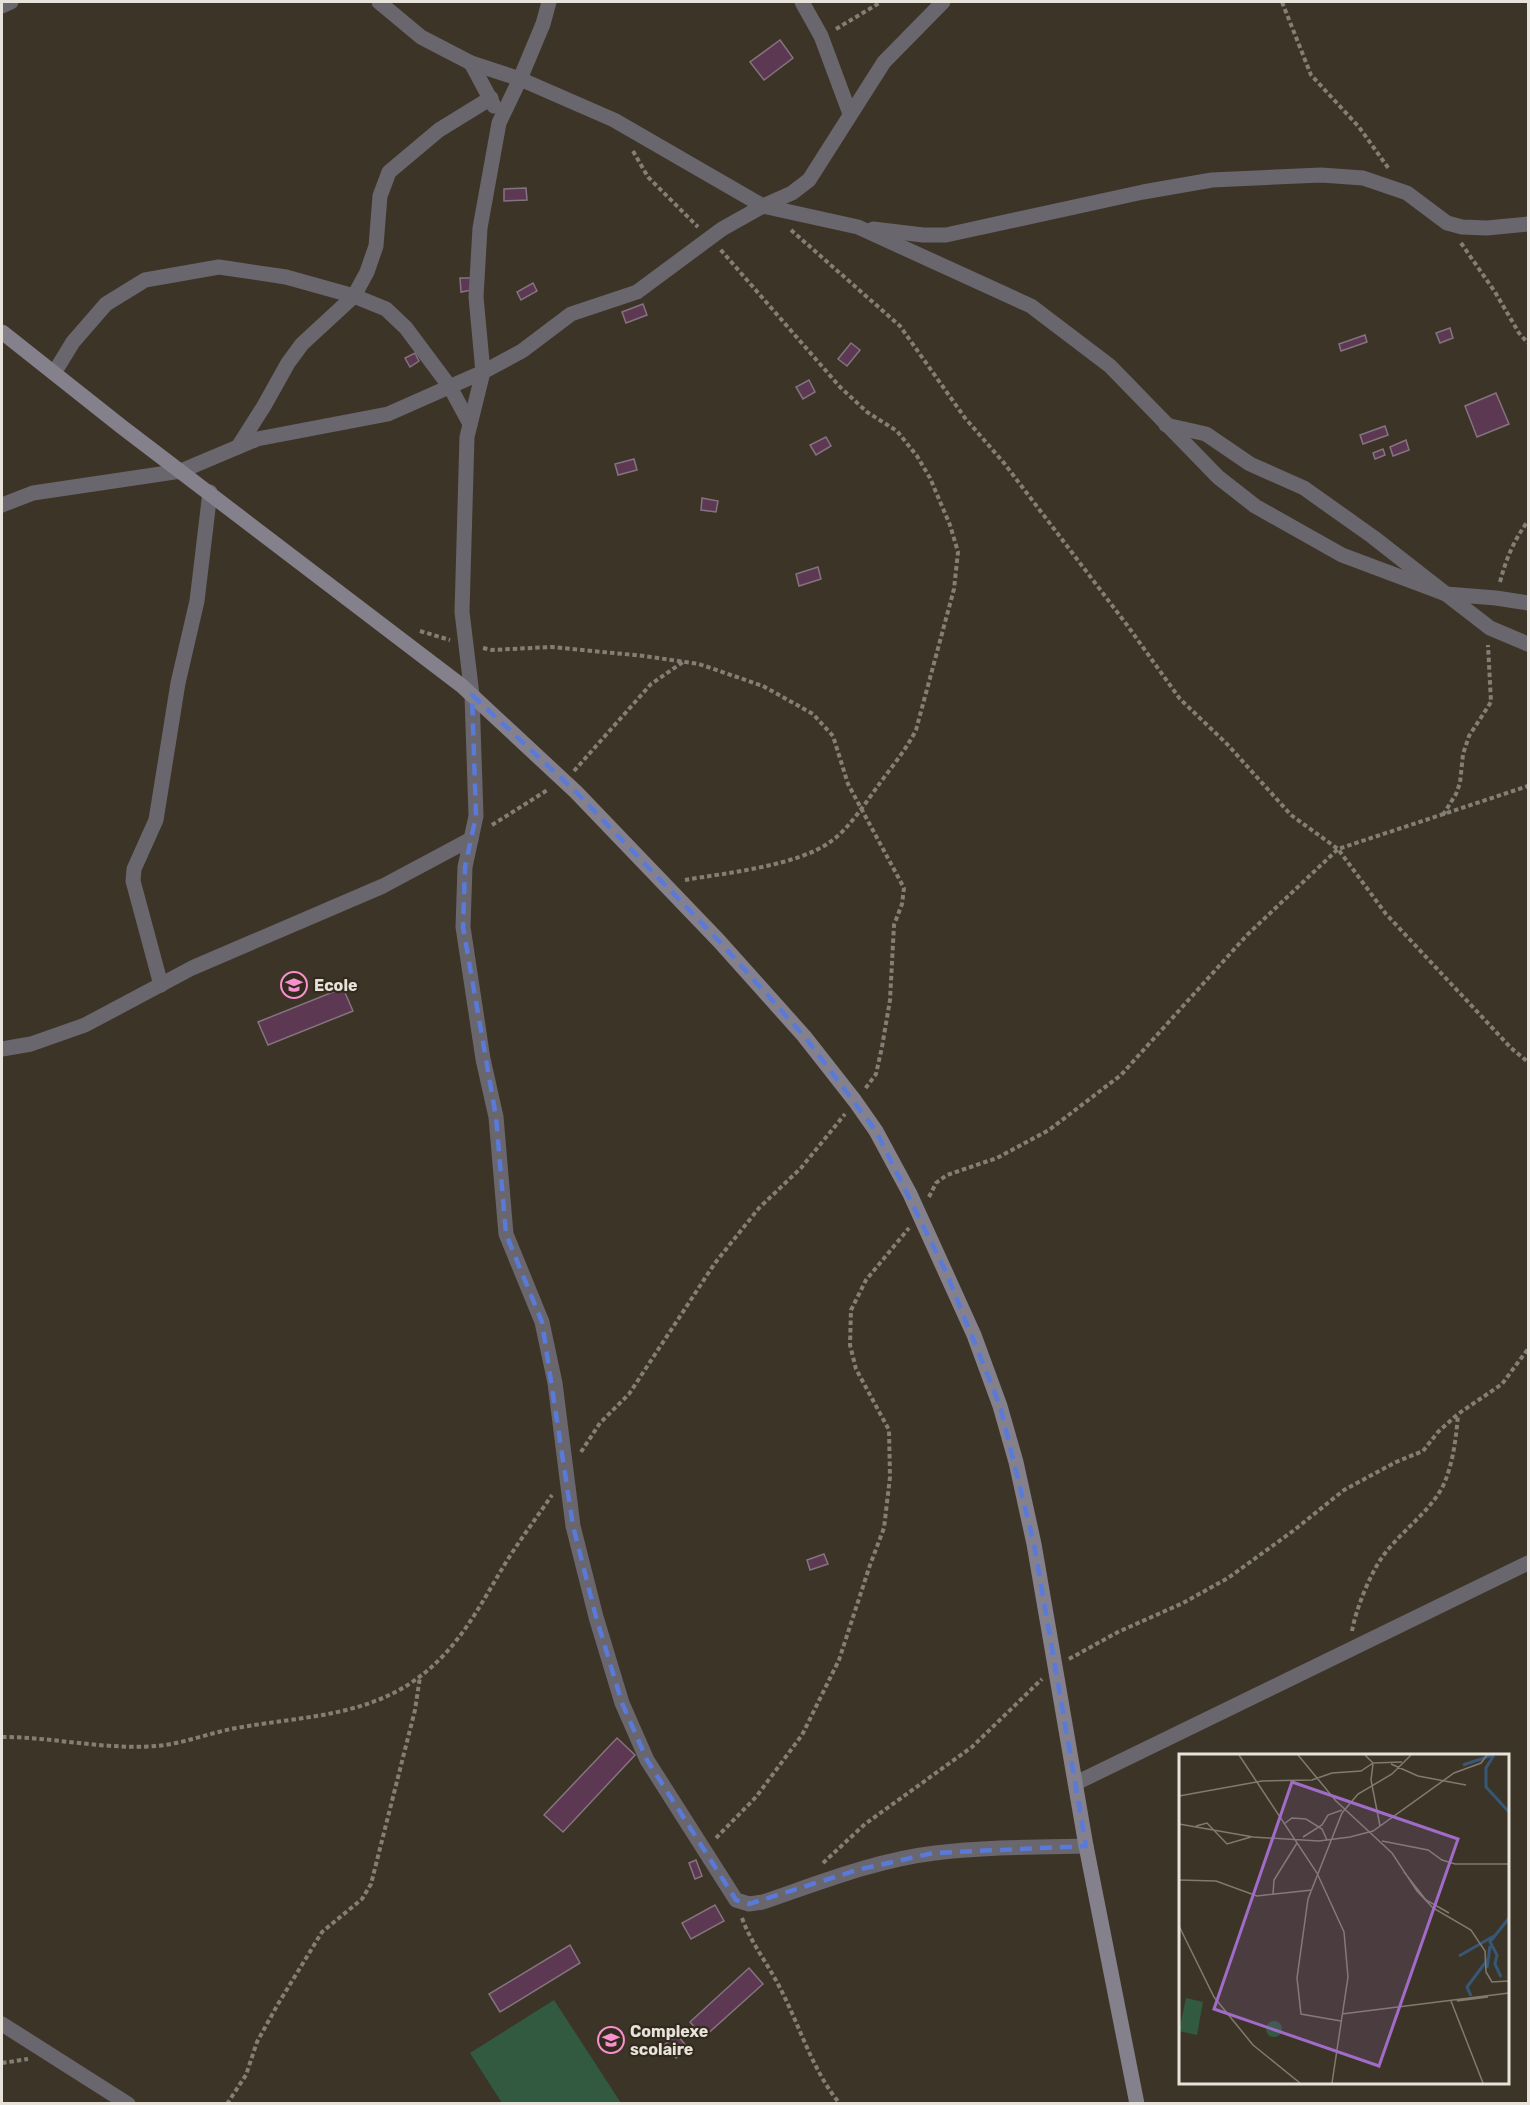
<svg xmlns="http://www.w3.org/2000/svg" width="1530" height="2105" font-family="Rubik,sans-serif">
	<style>
		.green { fill: #325a41 }
		.building { fill: #5d3852; stroke: #84747f; stroke-width: 1.5 }
		.lines { fill: none; stroke-linecap: round; stroke-linejoin: round }
		.path { stroke: #857e74; stroke-width: 4; stroke-dasharray: 4.5 3; stroke-linecap: butt }
		.street { stroke: #69666d; stroke-width: 15 }
		.secondary { stroke: #85818c; stroke-width: 15 }
		.marked { fill: none; stroke: #5a7ad9; stroke-width: 4.5; stroke-dasharray: 12 8; stroke-linejoin: round }
		.labels { text-anchor: middle; stroke-width: 4.5; stroke-linejoin: round; paint-order: stroke }
		.poi-label { font-size: 16px; font-weight: bold; fill: #e7e2da; stroke: #332a1e; text-anchor: start }
		.inset-river { fill: none; stroke: #365776; stroke-width: 3 }
		.inset-road { fill: none; stroke: #817a6f; stroke-width: 1.5 }
		.view { fill: #a16cc8; fill-opacity: 0.15; stroke: #a16cc8; stroke-width: 3 }
		.inset-edge { fill: none; stroke: #e7e2da; stroke-width: 3 }
	</style>
	<rect width="100%" height="100%" fill="#3d3428"/>
	<!-- green -->
	<polygon class="green" points="554,2000 621,2103 502,2103 470,2053"/>
	<!-- building -->
	<g class="building">
		<polygon points="780,40 793,58 764,80 750,62"/>
		<polygon points="526,188 527,200 504,201 504,189"/>
		<polygon points="460,278 471,278 472,290 461,292"/>
		<polygon points="533,283 537,291 521,300 517,292"/>
		<polygon points="643,304 647,315 626,323 622,312"/>
		<polygon points="1450,328 1453,338 1440,343 1436,333"/>
		<polygon points="1365,335 1367,342 1341,351 1339,344"/>
		<polygon points="851,343 860,350 847,366 838,359"/>
		<polygon points="415,353 419,361 410,367 405,358"/>
		<polygon points="809,380 815,392 803,399 796,387"/>
		<polygon points="1496,393 1509,424 1477,437 1465,406"/>
		<polygon points="1385,426 1388,435 1363,444 1360,435"/>
		<polygon points="826,437 831,446 816,455 810,445"/>
		<polygon points="1406,440 1409,450 1393,456 1390,447"/>
		<polygon points="1383,449 1385,455 1375,459 1373,453"/>
		<polygon points="634,459 637,470 618,475 615,464"/>
		<polygon points="702,498 718,501 716,512 701,510"/>
		<polygon points="818,567 821,579 799,586 796,574"/>
		<polygon points="343,988 353,1011 268,1045 258,1022"/>
		<polygon points="824,1554 828,1564 810,1570 807,1560"/>
		<polygon points="617,1738 635,1755 563,1832 544,1815"/>
		<polygon points="696,1860 702,1876 695,1879 689,1863"/>
		<polygon points="715,1905 724,1921 691,1939 682,1923"/>
		<polygon points="570,1945 580,1963 500,2012 489,1994"/>
		<polygon points="749,1968 763,1984 704,2037 690,2022"/>
		<polygon points="677,2035 688,2048 676,2058 664,2045"/>
	</g>
	<g class="lines">
		<!-- path -->
		<g class="path">
			<polyline points="1282,2 1311,75 1359,127 1389,169"/>
			<polyline points="836,29 881,2"/>
			<polyline points="633,151 648,177 698,227"/>
			<polyline points="791,230 900,326 965,418 1004,463 1127,625 1180,699 1227,744 1291,815 1338,849 1386,914 1511,1048 1528,1062"/>
			<polyline points="1461,243 1495,292 1519,333 1528,343"/>
			<path d="M 1500,582 C 1506,559 1514,540 1528,521"/>
			<polyline points="420,631 450,640"/>
			<polyline points="483,648 492,650 552,647 644,656 699,664 763,686 813,714 833,736 848,784 904,888 902,904 894,925 890,1000 882,1047 876,1074 865,1089"/>
			<polyline points="574,771 651,684 683,662"/>
			<polyline points="1443,815 1456,794 1460,783 1463,754 1469,736 1491,702 1488,645"/>
			<polyline points="492,825 549,789"/>
			<path d="M 685,880 C 725,873 797,866 830,842 C 849,829 866,802 880,783 C 893,765 906,750 916,730 L 954,589 L 958,552 L 950,525 L 930,478 L 917,456 L 897,431 L 867,412 L 840,387 L 720,249"/>
			<polyline points="929,1197 936,1183 947,1175 997,1158 1049,1130 1121,1075 1247,935 1338,849 1528,786"/>
			<polyline points="581,1452 600,1423 629,1394 715,1263 759,1208 801,1168 845,1114"/>
			<path d="M 1352,1631 C 1356,1609 1370,1574 1383,1556 C 1401,1531 1429,1513 1443,1486 C 1453,1464 1456,1439 1458,1415"/>
			<polyline points="1069,1659 1118,1632 1183,1603 1228,1578 1293,1531 1344,1490 1396,1462 1423,1451 1438,1432 1458,1414 1502,1384 1528,1349"/>
			<path d="M 2,1737 C 53,1737 104,1750 156,1746 C 181,1744 207,1734 231,1729 C 310,1714 382,1719 442,1657 C 470,1628 487,1593 508,1559 C 522,1537 537,1517 552,1495"/>
			<polyline points="716,1838 756,1797 802,1735 839,1660 870,1565 884,1528 890,1477 889,1430 856,1369 850,1345 851,1310 866,1280 909,1228"/>
			<polyline points="823,1863 865,1824 972,1747 1042,1679"/>
			<path d="M 742,1918 C 751,1943 768,1964 780,1988 C 800,2026 812,2070 840,2104"/>
			<polyline points="2,2063 28,2059"/>
			<polyline points="227,2104 246,2075 257,2042 278,2004 322,1932 362,1899 371,1884 415,1710 420,1677"/>
		</g>
		<!-- street -->
		<g class="street">
			<polyline points="379,2 421,37 471,63 520,79 614,120 763,206 858,227 1031,306 1110,366 1218,477 1255,506 1342,555 1446,594 1490,628 1528,644"/>
			<path d="M 549,2 L 543,24 L 520,79 L 499,123 L 480,228 L 476,297 L 483,372 L 467,437 L 462,612 L 472,695 L 476,816 L 465,867 L 463,927 L 483,1059 L 496,1117 L 506,1234 L 542,1322 L 555,1383 L 573,1526 L 596,1617 L 622,1703 L 647,1760 L 736,1900 L 749,1904 L 763,1902 C 819,1883 876,1860 935,1853 C 985,1847 1036,1847 1086,1846"/>
			<polyline points="802,2 821,36 850,114"/>
			<polyline points="2,6 11,2"/>
			<polyline points="471,63 494,106"/>
			<polyline points="873,229 923,235 946,235 1143,192 1212,180 1321,175 1363,178 1407,193 1447,223 1462,227 1487,228 1528,224"/>
			<polyline points="54,373 73,342 106,304 145,280 219,267 286,277 354,296 386,309 406,328 450,387 470,424"/>
			<polyline points="1166,425 1206,434 1250,464 1304,488 1373,537 1446,594 1496,598 1528,603"/>
			<polyline points="238,447 264,406 288,363 302,344 354,296 367,272 376,246 380,196 389,172 439,130 491,98"/>
			<polyline points="2,505 33,493 181,471 257,439 388,414 483,372 522,351 571,314 637,292 722,229 763,206 792,193 809,180 884,62 943,2"/>
			<polyline points="161,985 133,881 134,869 156,820 178,683 197,601 210,492"/>
			<polyline points="2,1049 31,1044 85,1025 192,968 383,886 471,839"/>
			<polyline points="1076,1783 1528,1563"/>
			<polyline points="2,2024 128,2104"/>
		</g>
		<!-- secondary -->
		<polyline class="secondary" points="2,332 122,427 462,686 576,792 719,941 804,1036 855,1101 876,1131 910,1194 974,1335 1000,1406 1016,1462 1034,1544 1086,1846 1137,2104"/>
	</g>
	<!-- marked area -->
	<path class="marked" d="M 472,695 L 576,792 L 719,941 L 804,1036 L 876,1131 L 946,1272 L 1000,1406 L 1034,1544 L 1086,1846 L 933,1853 L 857,1870 L 749,1904 L 736,1900 L 647,1760 L 622,1703 L 596,1617 L 573,1526 L 542,1322 L 506,1234 L 496,1117 L 463,927 L 465,867 L 476,816 Z"/>
	<!-- icons -->
	<defs>
		<symbol id="school-ring" viewBox="-11 -11 22 22"><circle r="9.5" fill="#332a1e" stroke="#f790cd" stroke-width="1.5"/><path d="M0-5L7-2L0 1L-7-2ZM-4 1L0 2.5L4 1V4Q0 6-4 4Z" fill="#f790cd"/></symbol>
	</defs>
	<g fill-rule="evenodd">
		<use href="#school-ring" x="279" y="970" width="30" height="30"/>
		<use href="#school-ring" x="596" y="2025" width="30" height="30"/>
	</g>
	<g class="labels">
		<!-- poi labels -->
		<g class="poi-label">
			<text x="314" y="991">Ecole</text>
			<text x="630" y="2037">Complexe<tspan x="630" dy="18">scolaire</tspan></text>
		</g>
	</g>
	<!-- overview -->
	<g transform="translate(1179 1754)">
		<rect width="330" height="330" fill="#3d3428"/>
		<path d="M 7,244 L 24,248 L 18,281 L 0,277 ZM87 275a8 8 0 1 1 16 0a8 8 0 1 1-16 0Z" fill="#325a41"/>
		<path class="inset-river" d="M 315,1 L 307,14 L 307,33 L 330,58M 284,11 L 314,1M 280,202 L 315,182M 308,214 L 311,192M 322,223 L 316,210 L 318,201 L 311,188 L 330,164M 292,242 L 288,233 L 309,205"/>
		<path class="inset-road" d="M 60,1 L 138,119 L 165,178 L 169,223 L 153,329M 119,1 L 157,47 L 213,99 L 238,137 L 254,154 L 292,176 L 306,197 L 307,218 L 313,228 L 330,227M 186,1 L 194,9 L 223,8M 194,10 L 192,26 L 201,72M 212,10 L 239,22 L 287,31M 0,42 L 83,27 L 133,26 L 153,19 L 182,17 L 194,9M 0,70 L 74,83 L 140,87 L 171,83 L 194,77 L 275,19 L 302,9 L 308,1M 105,70 L 113,64 L 127,65 L 143,75 L 148,86M 17,72 L 28,69 L 48,90 L 72,83M 124,83 L 143,71 L 149,61 L 163,56M 203,87 L 249,96 L 263,106 L 276,110 L 330,110M 225,118 L 247,146 L 270,159M 0,126 L 37,127 L 78,142 L 133,136M 94,140 L 95,126 L 118,89M 0,172 L 35,243 L 74,291 L 121,329M 272,247 L 304,329M 278,247 L 309,243M 163,260 L 330,239M 162,267 L 122,260 L 118,224 L 129,145 L 163,59 L 179,40 L 213,20 L 232,1"/>
		<path class="view" d="M 113,28 L 279,85 L 200,312 L 35,255 Z"/>
		<rect width="330" height="330" class="inset-edge"/>
	</g>
	<!-- border -->
	<rect width="1530" height="2105" fill="none" stroke="#e7e2da" stroke-width="6"/>
</svg>
